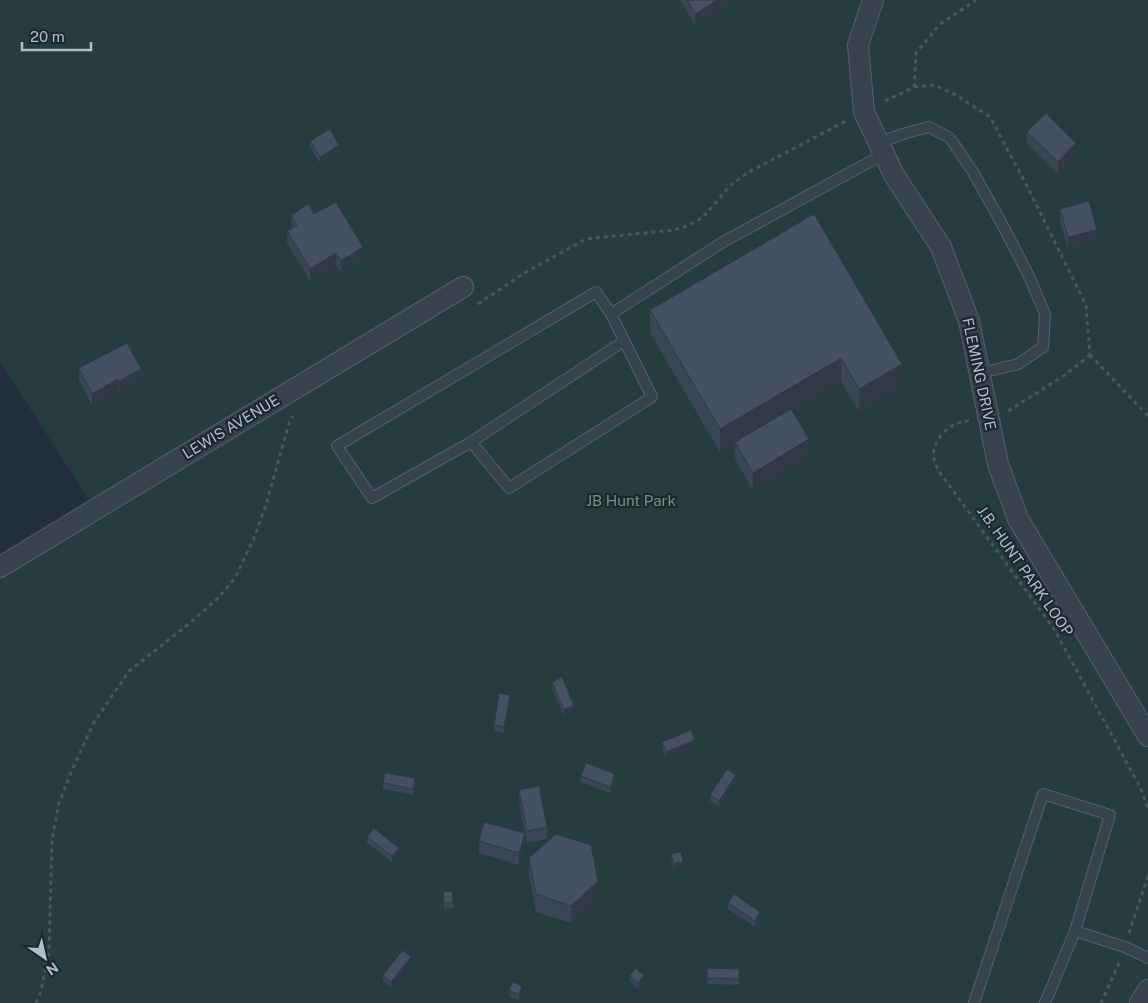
<svg xmlns="http://www.w3.org/2000/svg" width="1148" height="1003" font-family="'Public Sans',sans-serif">
	<style>
		.green { fill: #263c3f }
		.lines { fill: none; stroke-linecap: round; stroke-linejoin: round }
		.service-casing { stroke: #565f6c; stroke-width: 12 }
		.minor-casing { stroke: #565f6c; stroke-width: 22 }
		.path { stroke: #44595c; stroke-width: 3; stroke-dasharray: 4 4; stroke-linecap: butt }
		.service { stroke: #38414e; stroke-width: 10 }
		.minor { stroke: #38414e; stroke-width: 20 }
		.wall { fill: #3b4654 }
		.shaded-wall { fill: #303945 }
		.building { fill: #455162; stroke: #303945 }
		.labels { text-anchor: middle; stroke-width: 4.5; stroke-linejoin: round; paint-order: stroke }
		.street-label { font-size: 15px; fill: #b4bcc9; stroke: #1d2633 }
		.park-label { font-size: 15px; fill: #6b9a76; stroke: #1d2633 }
	</style>
	<rect width="100%" height="100%" fill="#242f3e"/>
	<!-- green -->
	<polygon class="green" points="0,0 1148,0 1148,1003 0,1003 0,578 101,517 0,363"/>
	<g class="lines">
		<defs>
			<g id="service">
				<polyline points="878,143 906,133 929,127 950,138 973,172 1002,224 1028,274 1045,314 1043,347 1018,364 980,373"/>
				<polyline points="611,314 652,397 509,488 471,442 372,498 337,446 596,292 611,314 723,242 884,154"/>
				<polyline points="471,442 624,341"/>
				<polyline points="1075,931 1125,947 1148,958"/>
				<polyline points="974,1003 1043,794 1110,815 1075,931 1045,1003"/>
			</g>
			<g id="minor">
				<polyline points="873,0 858,45 864,112 894,175 941,247 969,321 998,464 1018,519 1148,736"/>
				<polyline points="0,567 463,287"/>
				<polyline points="1140,1003 1148,990"/>
			</g>
		</defs>
		<!-- service casing -->
		<use href="#service" class="service-casing"/>
		<!-- minor casing -->
		<use href="#minor" class="minor-casing"/>
		<!-- path -->
		<g class="path">
			<polyline points="914,87 934,85 956,95 990,117 1025,182 1086,305 1090,355"/>
			<polyline points="885,101 914,87 916,53 940,24 976,0"/>
			<polyline points="478,304 526,272 586,239 674,230 687,226 702,218 731,185 747,173 846,121"/>
			<polyline points="1090,355 1148,416"/>
			<polyline points="1008,411 1065,375 1090,355"/>
			<path d="M 969,421 C 952,420 930,440 934,459 C 934,462 937,467 938,470 L 1054,629 L 1140,787 L 1148,809"/>
			<polyline points="1129,933 1148,876"/>
			<polyline points="36,1003 41,991 49,951 52,840 59,803 70,775 93,724 129,671 190,623 217,599 235,578 254,538 266,505 289,423 293,416"/>
			<polyline points="1101,1003 1119,963"/>
		</g>
		<!-- service -->
		<use href="#service" class="service"/>
		<!-- minor -->
		<use href="#minor" class="minor"/>
	</g>
	<!-- wall -->
	<g class="wall">
		<polygon points="680,0 729,0 729,6 695,25"/>
		<polygon points="1027,132 1076,155 1058,174 1027,144"/>
		<polygon points="310,141 339,151 320,163 310,147"/>
		<polygon points="1060,209 1097,242 1068,249 1060,221"/>
		<polygon points="314,214 363,259 341,273 336,265 310,281 287,243 287,231 292,228 291,215"/>
		<polygon points="814,214 902,387 859,412 841,381 792,410 809,457 753,490 735,459 735,443 720,452 650,333 650,310"/>
		<polygon points="79,368 141,381 119,393 118,391 92,406 79,380"/>
		<polygon points="552,682 574,711 564,716 552,688"/>
		<polygon points="510,701 504,733 494,731 494,725"/>
		<polygon points="662,742 695,746 666,758 662,748"/>
		<polygon points="581,776 615,780 610,793 581,782"/>
		<polygon points="736,781 719,807 710,801 710,795"/>
		<polygon points="383,783 415,784 413,795 383,789"/>
		<polygon points="519,790 547,827 547,839 527,843 519,802"/>
		<polygon points="367,837 399,854 392,862 367,843"/>
		<polygon points="479,841 525,845 519,865 479,853"/>
		<polygon points="671,854 683,868 674,870 671,860"/>
		<polygon points="529,858 598,899 571,923 536,912 529,876"/>
		<polygon points="443,892 453,902 453,908 444,909"/>
		<polygon points="728,903 760,919 755,927 728,909"/>
		<polygon points="411,963 391,988 383,981 383,975"/>
		<polygon points="707,968 739,969 739,985 707,984"/>
		<polygon points="630,975 644,982 638,989 630,981"/>
		<polygon points="509,991 522,992 519,1000 509,997"/>
	</g>
	<!-- shaded-wall -->
	<g class="shaded-wall">
		<polygon points="718,0 729,0 729,6 695,25 695,14"/>
		<polygon points="1076,143 1076,155 1058,174 1058,162"/>
		<polygon points="339,145 339,151 320,163 320,157"/>
		<polygon points="1097,230 1097,242 1068,249 1068,237"/>
		<polygon points="363,247 363,259 341,273 341,261"/>
		<polygon points="336,253 336,265 310,281 310,269"/>
		<polygon points="841,358 841,381 735,443 735,442 735,443 720,452 720,429"/>
		<polygon points="902,364 902,387 859,412 859,389"/>
		<polygon points="141,369 141,381 119,393 119,381"/>
		<polygon points="118,379 118,391 92,406 92,394"/>
		<polygon points="809,439 809,457 753,490 753,473"/>
		<polygon points="510,695 510,701 504,733 504,727"/>
		<polygon points="574,705 574,711 564,716 564,710"/>
		<polygon points="695,740 695,746 666,758 666,752"/>
		<polygon points="615,774 615,780 610,793 610,787"/>
		<polygon points="736,775 736,781 719,807 719,801"/>
		<polygon points="525,833 525,845 519,865 519,853"/>
		<polygon points="399,848 399,854 392,862 392,856"/>
		<polygon points="683,862 683,868 674,870 674,864"/>
		<polygon points="598,881 598,899 571,923 571,906"/>
		<polygon points="760,912 760,919 755,927 755,921"/>
		<polygon points="411,957 411,963 391,988 391,982"/>
		<polygon points="644,976 644,982 638,989 638,983"/>
		<polygon points="522,986 522,992 519,1000 519,994"/>
	</g>
	<!-- building -->
	<g class="building">
		<polygon points="687,0 718,0 695,14"/>
		<polygon points="1046,113 1076,143 1058,162 1027,132"/>
		<polygon points="330,129 339,145 320,157 310,141"/>
		<polygon points="1089,201 1097,230 1068,237 1060,209"/>
		<polygon points="336,202 363,247 341,261 336,253 310,269 287,231 297,225 291,215 308,204 314,214"/>
		<polygon points="814,214 902,364 859,389 841,358 720,429 650,310"/>
		<polygon points="127,343 141,369 119,381 118,379 92,394 79,368"/>
		<polygon points="791,409 809,439 753,473 735,442"/>
		<polygon points="562,677 574,705 564,710 552,682"/>
		<polygon points="499,693 510,695 504,727 494,725"/>
		<polygon points="691,730 695,740 666,752 662,742"/>
		<polygon points="586,763 615,774 610,787 581,776"/>
		<polygon points="727,769 736,775 719,801 710,795"/>
		<polygon points="385,773 415,778 413,789 383,783"/>
		<polygon points="539,786 547,827 527,831 519,790"/>
		<polygon points="484,822 525,833 519,853 479,841"/>
		<polygon points="374,828 399,848 392,856 367,837"/>
		<polygon points="556,834 591,845 598,881 571,906 536,894 529,858"/>
		<polygon points="681,852 683,862 674,864 671,854"/>
		<polygon points="452,891 453,902 444,903 443,892"/>
		<polygon points="734,894 760,912 755,921 728,903"/>
		<polygon points="403,950 411,957 391,982 383,975"/>
		<polygon points="636,968 644,976 638,983 630,975"/>
		<polygon points="707,968 739,969 739,979 707,978"/>
		<polygon points="512,982 522,986 519,994 509,991"/>
	</g>
	<g class="labels">
		<!-- street labels -->
		<g class="street-label">
			<text transform="translate(979 374) rotate(78)" y="5">FLEMING DRIVE</text>
			<text transform="translate(231 427) rotate(-31)" y="5">LEWIS AVENUE</text>
			<text transform="translate(1025 571) rotate(55)" y="5">J.B. HUNT PARK LOOP</text>
		</g>
		<!-- park labels -->
		<g class="park-label">
			<text x="631" y="506">JB Hunt Park</text>
		</g>
	</g>
	<!-- north arrow -->
	<g transform="translate(45 958) rotate(146)" stroke="#1d2633" stroke-width="4" paint-order="stroke">
	<path d="M0-4L9 19L0 12L-9 19Z" fill="#b4bcc9"/>
	<text y="-8" font-size="14" font-weight="bold" text-anchor="middle" fill="#b4bcc9">N</text>
	</g>
	<!-- scale -->
	<path d="M22 42v8h69v-8" fill="none" stroke="#b4bcc9" stroke-width="2.5"/>
	<text x="30" y="42" font-size="15" fill="#b4bcc9" stroke="#1d2633" stroke-width="4" paint-order="stroke">20 m</text>
</svg>
